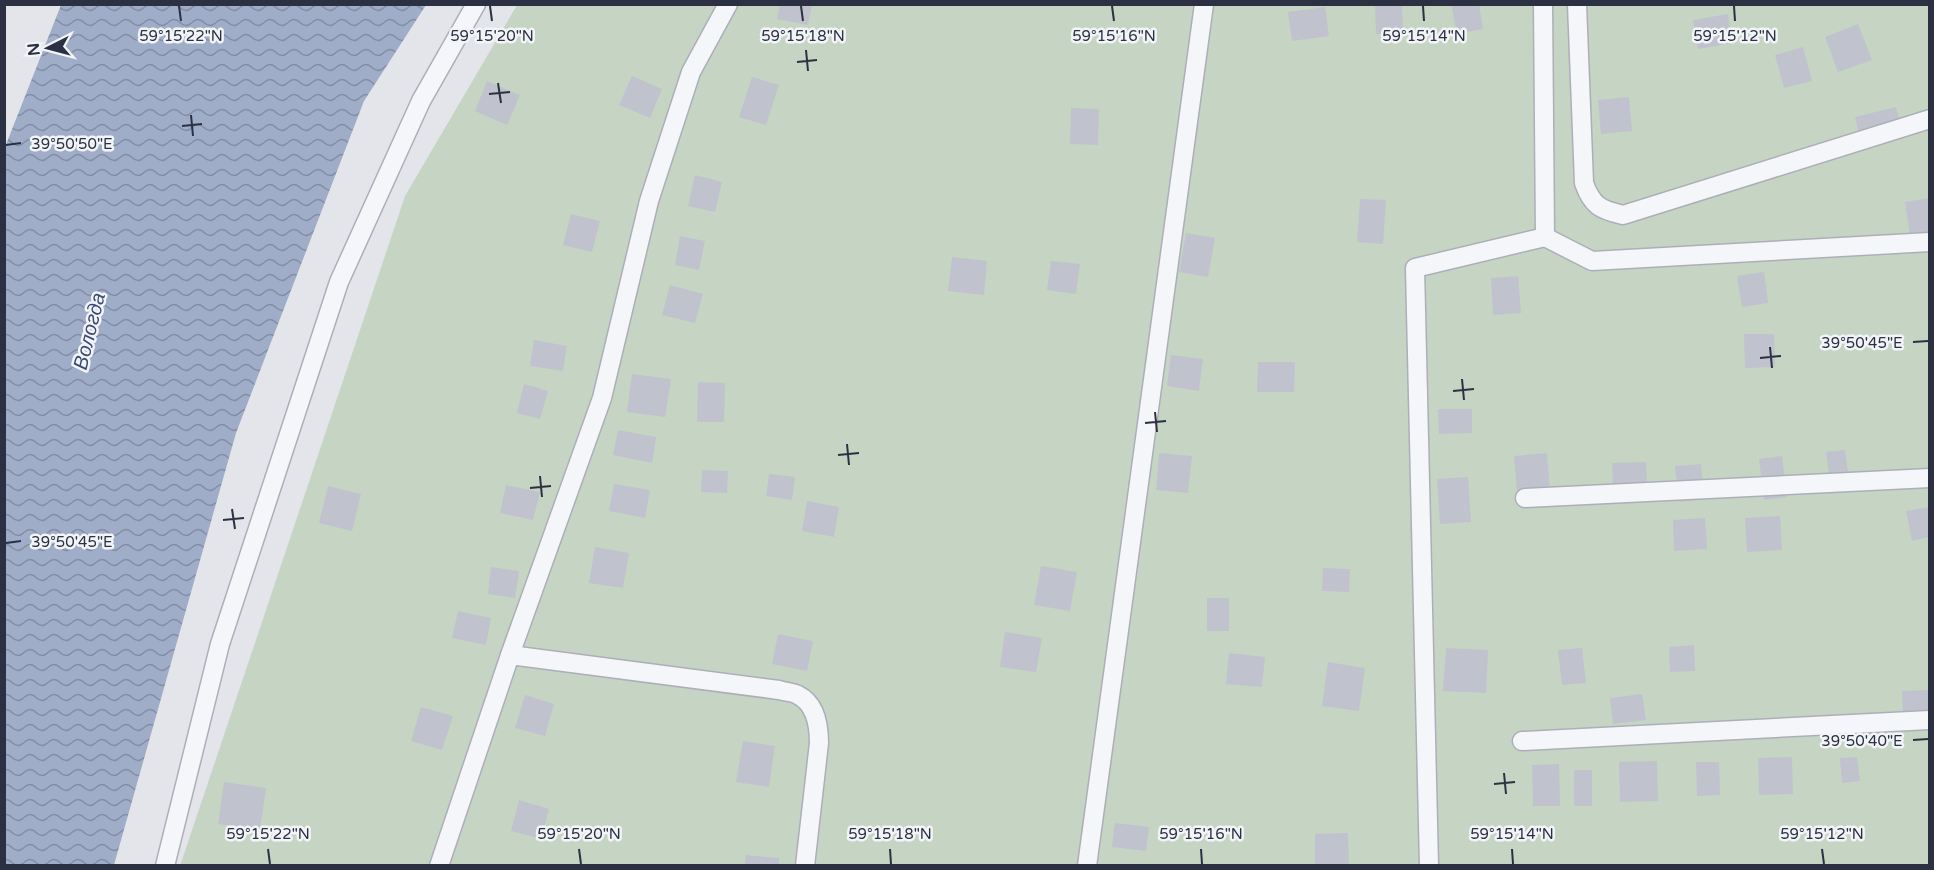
<svg xmlns="http://www.w3.org/2000/svg" width="1934" height="870" font-family="'Varela Round',sans-serif">
	<style>
		.garden { fill: #c6d4c4 }
		.water { fill: url(#water-waves) }
		.building { fill: #c0c3cd }
		.lines { fill: none; stroke-linecap: round; stroke-linejoin: round }
		.lane-casing { stroke: #acafb8; stroke-width: 21 }
		.lane { stroke: #f5f6f9; stroke-width: 18 }
		.ticks { fill: none; stroke: #2b3042; stroke-width: 2 }
		.labels { text-anchor: middle; stroke-width: 5; stroke-linejoin: round; paint-order: stroke }
		.water-label { font-size: 20px; font-style: italic; fill: #374974; stroke: #f2f4f8 }
		.ticks-label { font-size: 15px; text-anchor: middle; fill: #2b3042; stroke: #f2f4f8; stroke-width: 5; stroke-linejoin: round; paint-order: stroke }
	</style>
	<defs>
		<pattern id="water-waves" width="16" height="10" patternUnits="userSpaceOnUse" patternTransform="scale(1.5)"><rect width="16" height="10" fill="#a0adc8"/><path d="M0 5q4-4 8 0t8 0" fill="none" stroke="#838da4"/></pattern>
	</defs>
	<rect width="100%" height="100%" fill="#e3e5ea"/>
	<!-- garden -->
	<polygon class="garden" points="517,5 1929,5 1929,865 180,866 405,196"/>
	<!-- water -->
	<polygon class="water" points="61,5 426,5 364,101 236,433 114,865 5,865 5,147"/>
	<!-- building -->
	<g class="building">
		<polygon points="780,4 812,4 808,25 777,19"/>
		<polygon points="1375,4 1402,4 1403,33 1376,34"/>
		<polygon points="1451,4 1479,4 1483,29 1457,34"/>
		<polygon points="1325,7 1329,36 1292,41 1288,12"/>
		<polygon points="1728,14 1732,43 1698,49 1693,20"/>
		<polygon points="1858,24 1872,60 1838,72 1825,37"/>
		<polygon points="1803,47 1812,81 1784,88 1775,55"/>
		<polygon points="632,76 662,89 650,118 619,105"/>
		<polygon points="752,77 779,85 766,125 739,117"/>
		<polygon points="487,81 520,95 507,125 475,111"/>
		<polygon points="1629,97 1632,131 1601,134 1598,100"/>
		<polygon points="1896,107 1900,124 1859,134 1855,117"/>
		<polygon points="1071,108 1099,109 1098,145 1070,144"/>
		<polygon points="695,175 722,182 715,212 688,206"/>
		<polygon points="1930,198 1930,248 1912,250 1905,202"/>
		<polygon points="1360,199 1386,200 1383,244 1357,242"/>
		<polygon points="571,214 600,221 592,252 563,245"/>
		<polygon points="1186,233 1215,238 1208,277 1179,272"/>
		<polygon points="680,236 705,241 699,270 675,265"/>
		<polygon points="952,257 987,261 984,295 948,291"/>
		<polygon points="1051,261 1080,264 1076,294 1047,290"/>
		<polygon points="1764,272 1768,303 1742,307 1737,276"/>
		<polygon points="1518,276 1521,313 1493,315 1491,278"/>
		<polygon points="670,285 703,294 695,323 662,315"/>
		<polygon points="1744,334 1774,334 1775,367 1745,368"/>
		<polygon points="534,340 567,346 563,371 530,366"/>
		<polygon points="1171,355 1203,359 1199,391 1167,386"/>
		<polygon points="1258,362 1295,362 1294,392 1257,392"/>
		<polygon points="632,374 671,379 665,417 627,412"/>
		<polygon points="698,382 725,383 724,422 697,422"/>
		<polygon points="524,384 548,391 540,419 517,413"/>
		<polygon points="1438,409 1472,409 1472,433 1439,434"/>
		<polygon points="618,430 656,437 652,463 613,455"/>
		<polygon points="1845,450 1849,480 1830,482 1826,452"/>
		<polygon points="1159,453 1192,456 1188,493 1156,490"/>
		<polygon points="1547,453 1550,491 1517,493 1514,456"/>
		<polygon points="1782,456 1787,497 1764,500 1759,459"/>
		<polygon points="1646,462 1647,491 1613,492 1612,463"/>
		<polygon points="1701,464 1704,499 1679,502 1675,466"/>
		<polygon points="702,470 728,471 727,493 701,492"/>
		<polygon points="769,474 795,477 792,500 766,496"/>
		<polygon points="1468,477 1471,522 1440,524 1437,479"/>
		<polygon points="614,484 650,490 645,518 609,511"/>
		<polygon points="506,485 540,492 533,520 500,513"/>
		<polygon points="328,486 361,494 352,531 319,523"/>
		<polygon points="807,501 839,507 834,537 802,531"/>
		<polygon points="1930,507 1930,537 1912,541 1906,511"/>
		<polygon points="1780,516 1782,550 1747,552 1745,518"/>
		<polygon points="1705,518 1707,549 1674,551 1673,520"/>
		<polygon points="595,547 629,553 623,588 589,583"/>
		<polygon points="1041,566 1077,572 1070,611 1034,605"/>
		<polygon points="491,567 519,571 515,598 488,594"/>
		<polygon points="1323,568 1350,569 1349,592 1322,591"/>
		<rect x="1207" y="598" width="22" height="33"/>
		<polygon points="458,611 491,618 486,645 452,638"/>
		<polygon points="1005,632 1042,638 1036,672 1000,667"/>
		<polygon points="778,634 813,641 807,671 772,664"/>
		<polygon points="1694,645 1695,671 1670,672 1669,647"/>
		<polygon points="1446,648 1488,650 1486,693 1443,691"/>
		<polygon points="1582,648 1586,683 1562,685 1558,650"/>
		<polygon points="1229,653 1265,657 1262,687 1226,684"/>
		<polygon points="1328,662 1365,668 1359,711 1322,706"/>
		<polygon points="1930,690 1930,717 1903,718 1902,691"/>
		<polygon points="1642,694 1646,720 1613,724 1610,698"/>
		<polygon points="525,695 554,704 545,736 515,728"/>
		<polygon points="421,707 453,716 442,750 411,741"/>
		<polygon points="743,741 775,746 769,787 736,782"/>
		<polygon points="1792,757 1793,794 1759,795 1758,758"/>
		<polygon points="1857,757 1860,781 1842,783 1840,758"/>
		<polygon points="1657,761 1658,801 1620,802 1619,762"/>
		<polygon points="1696,762 1719,762 1720,795 1697,796"/>
		<polygon points="1559,764 1560,806 1533,806 1532,765"/>
		<rect x="1574" y="770" width="18" height="36"/>
		<polygon points="224,782 266,788 260,829 218,824"/>
		<polygon points="519,800 549,809 541,839 511,831"/>
		<polygon points="1115,823 1149,827 1146,851 1112,847"/>
		<polygon points="1348,833 1349,866 1315,866 1315,834"/>
		<polygon points="746,855 779,858 779,866 745,866"/>
	</g>
	<g class="lines">
		<defs>
			<g id="lane">
				<path d="M 1577,4 L 1584,183 C 1592,206 1601,210 1623,215 L 1930,119"/>
				<polyline points="1545,237 1592,261 1930,242"/>
				<polyline points="1525,498 1930,478"/>
				<path d="M 510,655 L 779,690 C 785,692 793,692 798,695 C 816,704 819,726 819,743 L 805,866"/>
				<polyline points="1522,741 1930,720"/>
				<polyline points="165,866 220,644 339,282 421,101 476,4"/>
				<polyline points="439,866 510,655 602,398 649,201 691,72 728,4"/>
				<polyline points="1087,866 1204,4"/>
				<polyline points="1429,866 1415,268 1545,237 1543,4"/>
			</g>
		</defs>
		<!-- lane casing -->
		<use href="#lane" class="lane-casing"/>
		<!-- lane -->
		<use href="#lane" class="lane"/>
	</g>
	<!-- ticks -->
	<path class="ticks" d="M 179,6 L 181,21M 490,6 L 492,21M 801,6 L 803,21M 1112,6 L 1114,21M 1423,6 L 1424,21M 1734,6 L 1735,21M 806,50 L 808,71M 797,62 L 817,60M 498,83 L 501,103M 489,94 L 510,92M 191,115 L 193,136M 182,126 L 202,124M 6,145 L 21,143M 1913,342 L 1928,341M 1770,347 L 1772,368M 1760,358 L 1781,356M 1462,379 L 1464,400M 1453,391 L 1474,389M 1155,412 L 1157,432M 1145,423 L 1166,421M 847,444 L 849,465M 838,455 L 859,453M 540,476 L 542,497M 530,488 L 551,486M 232,509 L 235,529M 223,520 L 244,518M 6,543 L 21,541M 1913,740 L 1928,739M 1504,773 L 1506,794M 1494,784 L 1515,782M 268,849 L 270,864M 579,849 L 581,864M 890,849 L 891,864M 1201,849 L 1202,864M 1512,849 L 1513,864M 1822,849 L 1824,864"/>
	<g class="labels">
		<!-- water labels -->
		<g class="water-label">
			<text transform="translate(89 331) rotate(-76)" y="7">Вологда</text>
		</g>
	</g>
	<g class="ticks-label">
		<text x="181" y="41">59°15'22"N</text>
		<text x="492" y="41">59°15'20"N</text>
		<text x="803" y="41">59°15'18"N</text>
		<text x="1114" y="41">59°15'16"N</text>
		<text x="1424" y="41">59°15'14"N</text>
		<text x="1735" y="41">59°15'12"N</text>
		<text x="72" y="149">39°50'50"E</text>
		<text x="1862" y="348">39°50'45"E</text>
		<text x="72" y="547">39°50'45"E</text>
		<text x="1862" y="746">39°50'40"E</text>
		<text x="268" y="839">59°15'22"N</text>
		<text x="579" y="839">59°15'20"N</text>
		<text x="890" y="839">59°15'18"N</text>
		<text x="1201" y="839">59°15'16"N</text>
		<text x="1512" y="839">59°15'14"N</text>
		<text x="1822" y="839">59°15'12"N</text>
	</g>
	<!-- border -->
	<rect width="1934" height="870" fill="none" stroke="#2b3042" stroke-width="12"/>
	<!-- north arrow -->
	<g transform="translate(48 48) rotate(264)" stroke="#f2f4f8" stroke-width="4.5" paint-order="stroke">
	<path d="M0-4.5L10 22L0 15L-10 22Z" fill="#2b3042"/>
	<text y="-9" font-size="16" font-weight="bold" text-anchor="middle" fill="#2b3042">N</text>
	</g>
</svg>
